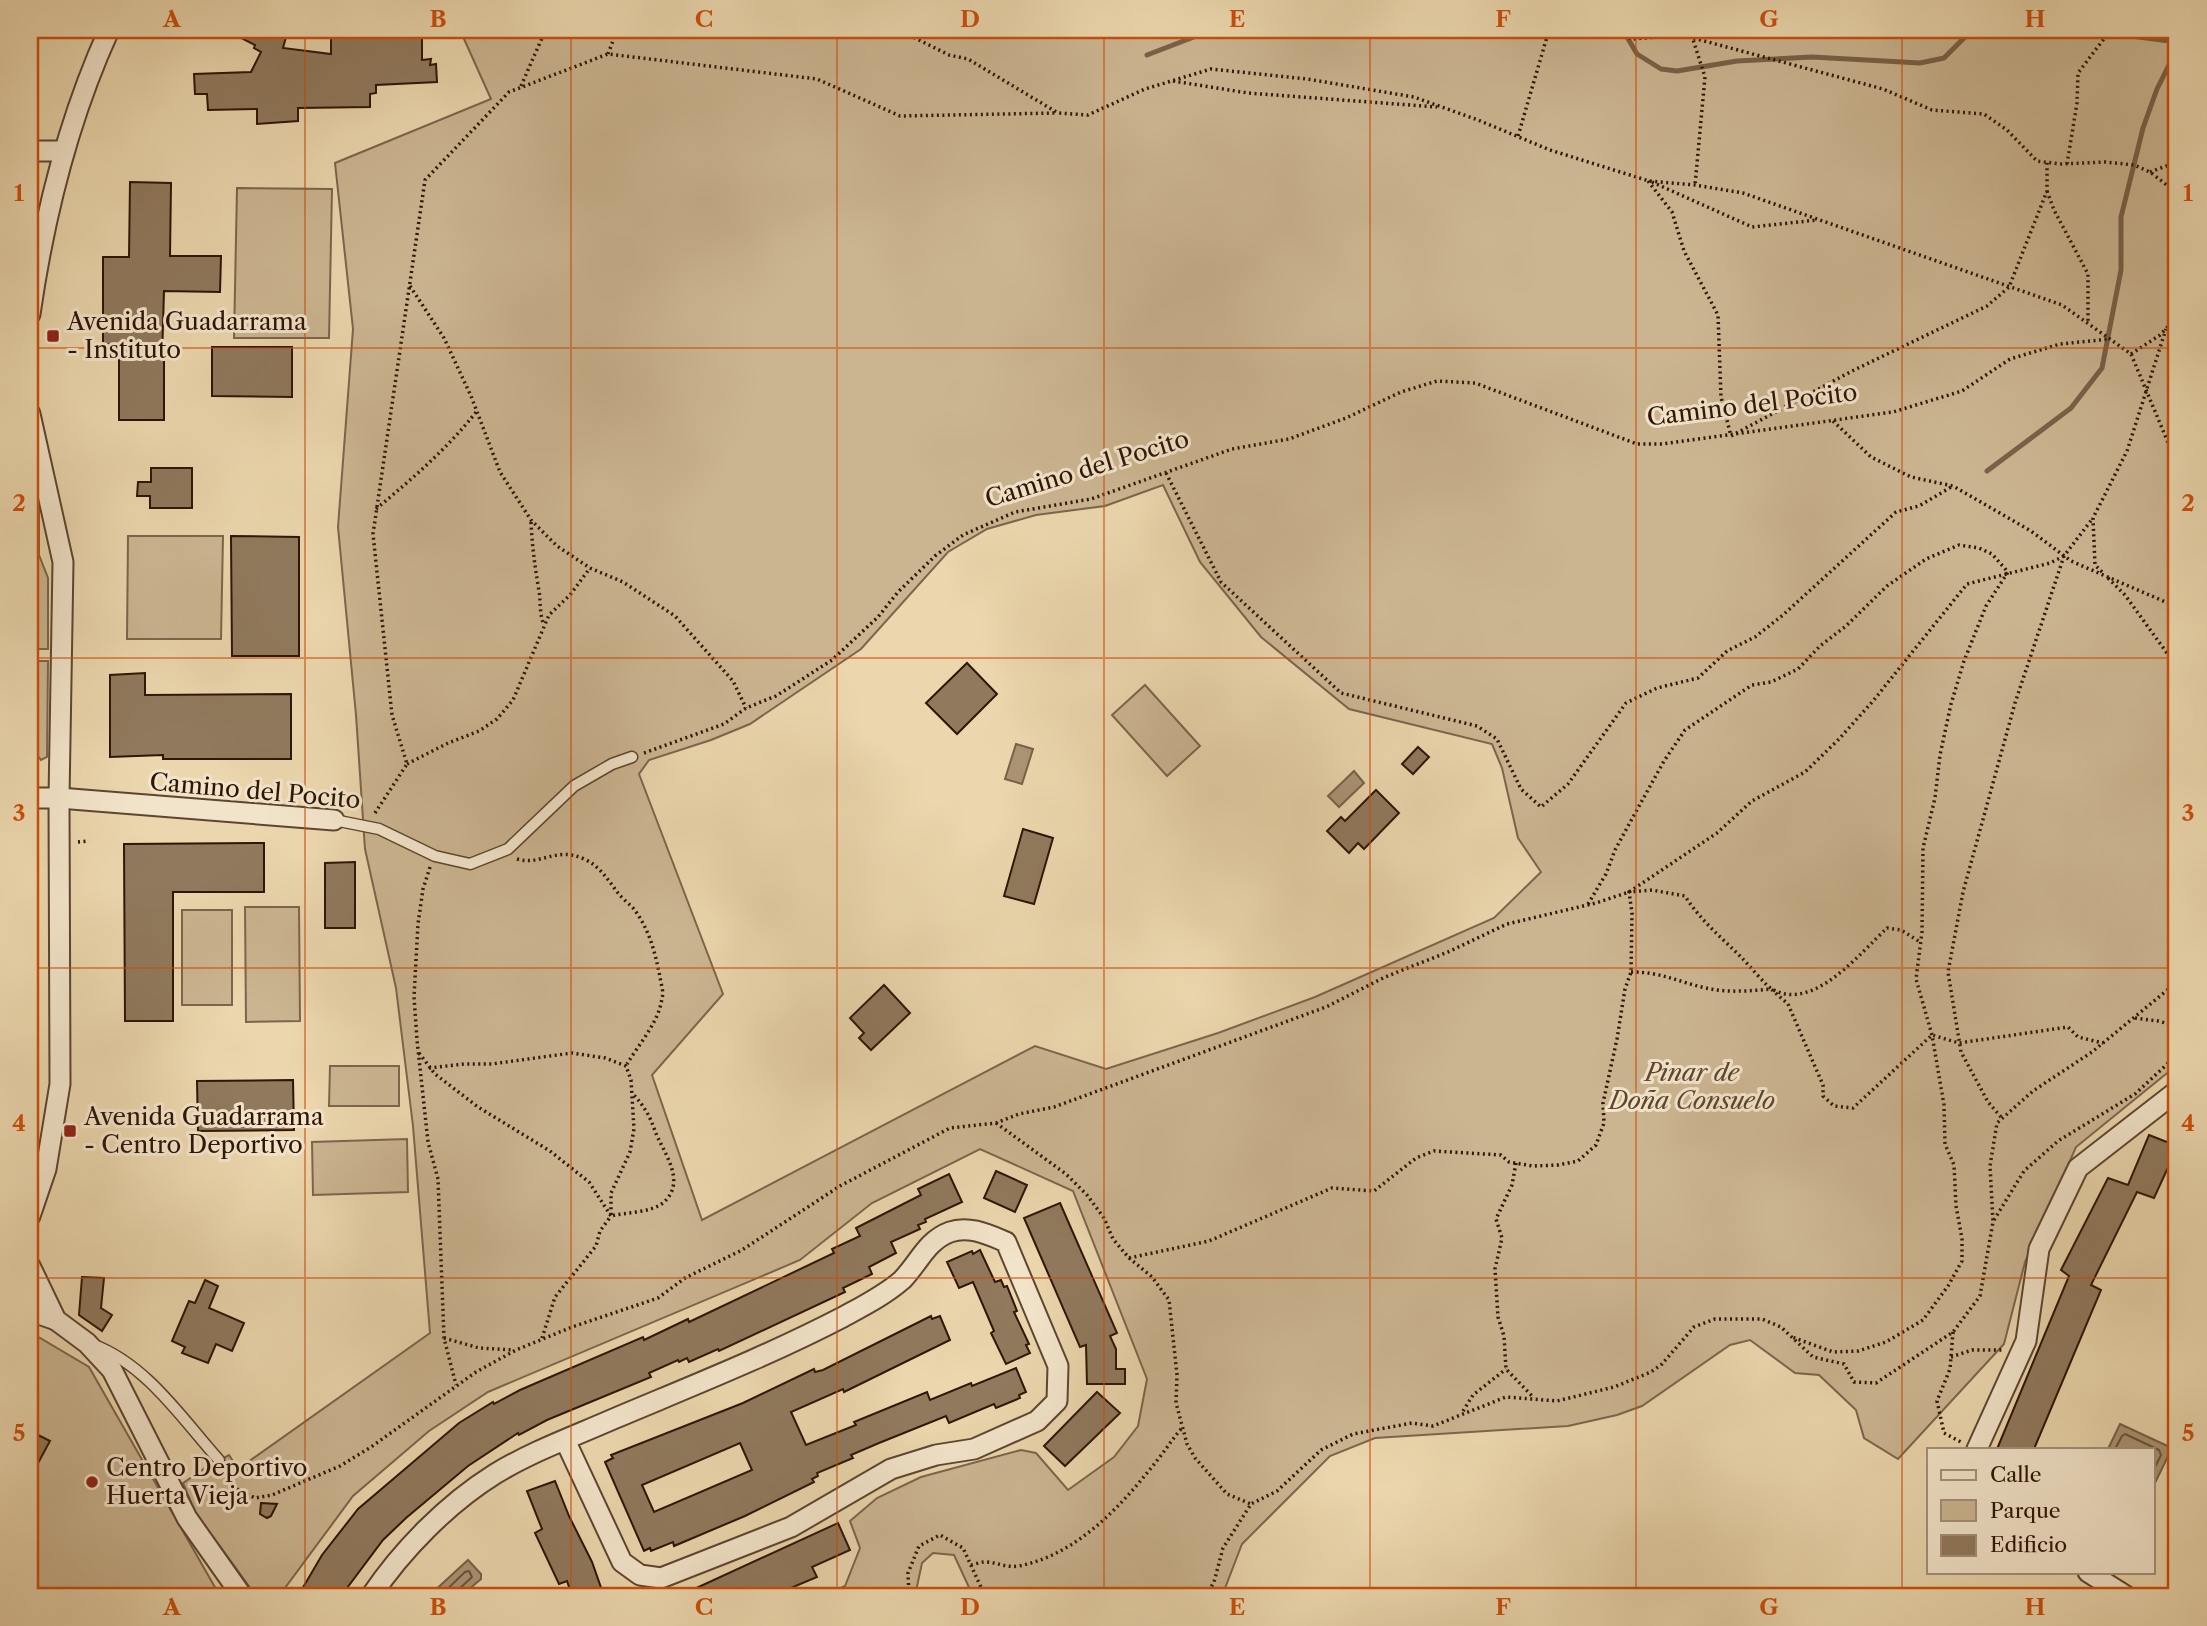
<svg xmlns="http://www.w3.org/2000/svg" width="2207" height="1626" font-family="'Libre Caslon Text',serif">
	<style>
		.green { fill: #cbb591; stroke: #7c654c; stroke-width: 2; fill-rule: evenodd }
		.water { fill: #ab9474; stroke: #796148; stroke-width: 2 }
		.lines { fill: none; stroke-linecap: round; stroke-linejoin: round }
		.shore { stroke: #6c543d; stroke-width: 2 }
		.stream { stroke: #796148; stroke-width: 5 }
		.building { fill: #90795d; stroke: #2e1506; stroke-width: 2; fill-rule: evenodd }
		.lane-casing { stroke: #5d4530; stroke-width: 13 }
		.street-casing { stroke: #5d4530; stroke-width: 23 }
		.path { stroke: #2e1506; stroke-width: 3.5; stroke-dasharray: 2 3.5; stroke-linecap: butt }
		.lane { stroke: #f2e4ca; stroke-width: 10 }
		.street { stroke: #f2e4ca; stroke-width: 19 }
		.grid { fill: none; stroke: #cc4f0b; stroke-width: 2; stroke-opacity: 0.55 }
		.poi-dot { fill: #8f2418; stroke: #f2e4ca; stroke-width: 2.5 }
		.labels { text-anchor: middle; stroke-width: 6; stroke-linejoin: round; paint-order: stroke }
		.poi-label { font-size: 24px; fill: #2e1506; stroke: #f2e4ca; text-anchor: start }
		.street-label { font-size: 24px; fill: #2e1506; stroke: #f2e4ca }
		.park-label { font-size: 24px; font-style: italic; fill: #5d4530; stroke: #f2e4ca }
		.neatline { fill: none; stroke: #cc4f0b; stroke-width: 2.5 }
		.grid-label { font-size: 23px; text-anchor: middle; font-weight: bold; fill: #cc4f0b }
	</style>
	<rect width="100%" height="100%" fill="#ebd6ad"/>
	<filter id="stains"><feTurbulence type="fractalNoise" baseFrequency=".00286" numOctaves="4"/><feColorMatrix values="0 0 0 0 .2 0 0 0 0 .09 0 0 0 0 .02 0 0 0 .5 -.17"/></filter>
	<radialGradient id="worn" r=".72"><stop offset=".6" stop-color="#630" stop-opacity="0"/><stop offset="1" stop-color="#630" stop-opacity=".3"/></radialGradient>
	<!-- green -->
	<g class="green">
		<path d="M 460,30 L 2177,30 L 2177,1065 L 2076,1147 L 2025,1262 L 2004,1344 L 1898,1459 L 1864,1438 L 1856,1410 L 1819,1375 L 1795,1373 L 1750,1340 L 1730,1345 L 1642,1406 L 1617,1415 L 1568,1426 L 1375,1438 L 1330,1456 L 1242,1544 L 1222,1596 L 973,1596 L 954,1555 L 933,1553 L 922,1563 L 915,1596 L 823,1596 L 845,1586 L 860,1548 L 850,1521 L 877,1498 L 921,1477 L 1021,1450 L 1036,1453 L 1068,1490 L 1114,1457 L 1138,1426 L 1147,1379 L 1073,1191 L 980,1149 L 872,1203 L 800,1260 L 488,1392 L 429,1431 L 353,1496 L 279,1596 L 256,1596 L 195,1512 L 183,1483 L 205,1468 L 229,1455 L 238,1469 L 430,1333 L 413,1126 L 396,988 L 365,849 L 356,715 L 338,527 L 353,329 L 335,163 L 491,99 ZM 1163,485 L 1200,562 L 1261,637 L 1349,709 L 1492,744 L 1502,768 L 1518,838 L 1541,872 L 1494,918 L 1315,997 L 1218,1033 L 1106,1069 L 1035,1046 L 702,1220 L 652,1075 L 723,994 L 639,774 L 649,760 L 711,740 L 750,724 L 861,649 L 948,552 L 987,529 L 1036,515 L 1105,506 Z"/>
		<polygon points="237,188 332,189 329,338 234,338"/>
		<polygon points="36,497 39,497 39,555 48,578 48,649 36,649"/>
		<polygon points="128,536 223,536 221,639 127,639"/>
		<polygon points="36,661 48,661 47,757 41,760 36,754"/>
		<polygon points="1145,685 1200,746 1167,776 1112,715"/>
		<polygon points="245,907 299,907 300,1021 246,1022"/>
		<rect x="182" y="910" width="50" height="95"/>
		<polygon points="330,1066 399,1066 399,1106 329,1106"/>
		<polygon points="407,1139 408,1192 313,1195 312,1142"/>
		<polygon points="30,1332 89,1367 220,1596 30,1596"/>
		<polygon points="2177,1565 2177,1596 2164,1596"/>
	</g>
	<!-- water -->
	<g class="water">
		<polygon points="1016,744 1033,749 1022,784 1005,779"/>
		<polygon points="1354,771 1364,783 1339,807 1328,796"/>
		<polygon points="2120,1424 2172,1448 2154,1485 2153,1449 2108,1449"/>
		<polygon points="468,1560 481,1574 481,1579 461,1596 435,1596 432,1593"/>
	</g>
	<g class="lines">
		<!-- shore -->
		<g class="shore">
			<polyline points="2115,1449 2122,1436 2125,1434 2159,1450 2161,1455 2153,1471"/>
			<polyline points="440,1596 465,1572 469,1571 472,1577 459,1589 457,1596"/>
		</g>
		<!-- stream -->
		<g class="stream">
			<polyline points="1623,30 1637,54 1661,69 1677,71 1737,61 1812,57 1920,63 1944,58 1972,30"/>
			<polyline points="2085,30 2177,42"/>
			<polyline points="1147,55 1212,30"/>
			<polyline points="1987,471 2071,408 2102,368 2121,270 2121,217 2143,128 2157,89 2177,49"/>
		</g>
	</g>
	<!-- building -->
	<g class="building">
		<polygon points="226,30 288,30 283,48 331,54 331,38 340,38 339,30 361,30 361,36 422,35 422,60 431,59 430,65 436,64 437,82 376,85 376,93 370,94 370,107 298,108 298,121 257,124 257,109 208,110 207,94 195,94 194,74 251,72 261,52 254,48 255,45"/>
		<polygon points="130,182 171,183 170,256 221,256 220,292 164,291 162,358 164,357 164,420 119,420 119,344 103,344 103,257 129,257"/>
		<polygon points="212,347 292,347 292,397 212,396"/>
		<polygon points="151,468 192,468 192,508 150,508 150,496 137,496 138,482 151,482"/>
		<polygon points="231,536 299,537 299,656 232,656"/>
		<polygon points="967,663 997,694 957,734 926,703"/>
		<polygon points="145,673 145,695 291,694 291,759 163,759 163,755 110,757 110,675"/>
		<polygon points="1418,747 1429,757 1413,774 1402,764"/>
		<polygon points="1376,790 1399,813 1364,849 1358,843 1349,853 1327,831 1341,817 1345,821"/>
		<polygon points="1023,829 1053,838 1034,904 1004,896"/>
		<polygon points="264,843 264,892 173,892 173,1021 125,1021 124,844"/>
		<polygon points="355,862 355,928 325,928 325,863"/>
		<polygon points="884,985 910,1013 871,1050 859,1038 864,1033 850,1018"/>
		<polygon points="293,1080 294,1130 198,1131 197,1081"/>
		<polygon points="2149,1135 2177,1146 2177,1148 2154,1198 2137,1192 2091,1285 2101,1290 2034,1449 1997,1449 2069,1276 2061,1270 2108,1178 2128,1185"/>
		<polygon points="996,1171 1027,1185 1015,1212 984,1198"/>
		<polygon points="949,1174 962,1202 925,1219 926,1222 918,1225 920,1229 891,1242 896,1253 869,1267 872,1274 843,1288 845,1292 719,1351 718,1349 689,1362 687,1358 679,1362 678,1360 649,1373 651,1377 547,1420 519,1435 518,1433 468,1466 406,1518 383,1540 341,1596 298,1596 322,1555 358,1509 459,1423 493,1402 494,1404 520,1390 643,1337 644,1340 688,1319 689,1322 834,1253 832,1249 860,1236 856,1228 921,1195 918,1189"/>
		<polygon points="1060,1203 1117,1333 1110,1336 1116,1349 1116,1369 1125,1369 1125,1384 1087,1384 1086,1345 1080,1347 1024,1218"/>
		<polygon points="980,1250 995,1282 1001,1280 1004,1287 1007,1286 1017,1311 1014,1312 1029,1344 1026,1345 1030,1353 1006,1364 991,1333 994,1331 973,1282 959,1288 947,1262 972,1251 973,1254"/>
		<polygon points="82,1277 104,1278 101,1308 112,1315 102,1331 79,1315"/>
		<polygon points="205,1280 218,1286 209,1308 244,1323 232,1351 216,1344 208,1363 182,1353 185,1347 172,1341 189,1301 195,1303"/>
		<path d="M 931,1316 L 932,1319 L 940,1316 L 950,1340 L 844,1392 L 843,1389 L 791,1412 L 806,1445 L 856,1425 L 854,1422 L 927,1392 L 930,1400 L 971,1383 L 972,1386 L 1016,1368 L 1026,1392 L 1019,1395 L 1020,1398 L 996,1408 L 994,1404 L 949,1423 L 946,1416 L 879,1443 L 851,1455 L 853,1458 L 817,1473 L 818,1476 L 812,1479 L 814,1482 L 745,1516 L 674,1546 L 673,1542 L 651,1551 L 650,1548 L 644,1551 L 605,1462 L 613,1458 L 611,1455 L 743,1403 L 814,1369 L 815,1372 L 823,1370 ZM 740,1443 L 752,1470 L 654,1512 L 642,1485 Z"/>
		<polygon points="1097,1392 1120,1413 1065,1466 1044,1446"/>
		<polygon points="30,1431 50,1441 30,1478"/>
		<polygon points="555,1481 569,1516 592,1562 604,1596 572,1596 567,1581 559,1584 535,1533 542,1529 527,1491"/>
		<polygon points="261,1503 277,1504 271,1516 267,1518 260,1514"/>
		<polygon points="838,1523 850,1550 812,1567 817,1577 772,1596 679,1596"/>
	</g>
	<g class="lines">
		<defs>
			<g id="lane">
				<polyline points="334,820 379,829 435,856 470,864 508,849 574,786 612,764 632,757"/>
				<path d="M 94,1345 C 147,1365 183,1420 219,1460"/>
			</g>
			<g id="street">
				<polyline points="30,151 64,151"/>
				<path d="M 30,314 C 44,217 68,120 109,30"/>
				<polyline points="30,414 63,562 59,798 60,1084 46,1169 30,1216"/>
				<polyline points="30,798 59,798 334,820"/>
				<polyline points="30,1266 56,1320 87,1343 112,1370 187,1518 242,1596"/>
				<polyline points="30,1311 56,1320"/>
				<polyline points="1977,1449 2026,1341 2039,1249 2078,1168 2177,1091"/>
				<polyline points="2088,1572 2126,1596"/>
				<path d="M 371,1596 C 402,1550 447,1504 495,1474 C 531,1452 572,1437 611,1420 C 689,1387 768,1356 843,1317 C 863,1306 885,1295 902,1280 C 919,1263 926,1241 950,1232 C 969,1225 989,1235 1006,1242 L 1058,1366 L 1057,1401 L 1037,1421 L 974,1449 L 936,1455 L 891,1469 L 791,1527 L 661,1578 L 640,1575 L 622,1562 L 565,1440"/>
			</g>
		</defs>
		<!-- lane casing -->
		<use href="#lane" class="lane-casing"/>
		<!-- street casing -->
		<use href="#street" class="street-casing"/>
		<!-- path -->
		<g class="path">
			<polyline points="899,30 949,55 968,59 1058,113 1088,115 1145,89 1211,69 1307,79 1414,97 1478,120 1550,150 1649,181 1695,185 1743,193 2062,305 2131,354 2172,452 2177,459"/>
			<polyline points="1602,30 1633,39 1682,35 1883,89 1932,110 1984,114 2007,130 2037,161 2060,164 2105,162 2134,165 2150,172 2177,193"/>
			<polyline points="1690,30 1705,77 1695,185"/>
			<polyline points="608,54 617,30"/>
			<polyline points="1173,81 1248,93 1437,107"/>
			<polyline points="521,86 542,38 542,30"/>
			<polyline points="1518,136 1549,30"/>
			<polyline points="2067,164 2077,103 2078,73 2103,40 2107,30"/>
			<polyline points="2150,172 2177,162"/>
			<polyline points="1648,181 1672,212 1684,251 1718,315 1721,397 1731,436 1852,371 1987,306 2009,287 2047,191 2047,162"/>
			<polyline points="1652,182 1752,227 1817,220"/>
			<polyline points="2047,191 2054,210 2088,274 2088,323"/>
			<polyline points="410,286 444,338 471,396 500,472 531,520 557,546 590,568 623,582 675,616 733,681 746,708"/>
			<polyline points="2131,354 2160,335 2177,317"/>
			<polyline points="1833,421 1871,457 1911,477 1953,486 2031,531 2071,561 2177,607"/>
			<polyline points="1166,473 1221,582 1341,693 1477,726 1497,739 1521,789 1541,807 1568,784 1626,703 1657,688 1698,678 1727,651 1755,637 1783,615 1896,512 1919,506 1953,486"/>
			<path d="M 376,509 C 413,478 447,449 477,411"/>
			<path d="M 531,522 C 532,546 535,567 539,591 C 541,603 539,613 544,625"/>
			<polyline points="2102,572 2095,565 2093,518 2127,451 2166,329"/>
			<polyline points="2108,578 2125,595 2177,667"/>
			<polyline points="644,753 724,724 746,708 776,696 832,660 878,617 898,592 935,556 963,535 1015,512 1091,499 1232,449 1289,439 1346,418 1401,392 1437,381 1475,383 1637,444 1662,444 1893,412 1962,391 2010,359 2060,344 2110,339"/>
			<polyline points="407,764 448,743 479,731 497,719 513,700 549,615 570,595 590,568"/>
			<polyline points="375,813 407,764 392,715 373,534 425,180 509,92 608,54 817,79 900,116 1056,113"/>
			<polyline points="78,842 89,841"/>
			<path d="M 517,859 C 541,866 556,846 584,859 C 600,866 608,880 618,893 C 622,898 628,903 633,908 C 649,928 655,952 660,977 C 661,984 664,992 662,998 C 659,1022 639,1044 627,1064"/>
			<polyline points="430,867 423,889 418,924 414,997 417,1040 428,1142 438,1179 444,1338 456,1385"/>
			<polyline points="1588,904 1606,874 1615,850 1633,817 1664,761 1685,730 1752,685 1771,682 1798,669 1820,646 1846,626 1887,586 1926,559 1959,545 1979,548 1992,554 2008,572 1986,606 1964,661 1951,704 1940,755 1935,798 1923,848 1922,932 1916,979 1932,1035 1944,1105 1945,1144 1954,1165 1956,1206 1962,1239 1962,1261 1948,1286 1923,1320 1886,1342 1858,1351 1833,1352 1792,1337"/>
			<path d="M 1631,972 C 1662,972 1678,982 1706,988 C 1727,993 1750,991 1771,989 L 1788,1004 L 1823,1085 L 1823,1096 L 1834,1106 L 1853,1108 L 1932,1035 L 1959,1043 L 2068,1027 L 2078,1037 L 2103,1043"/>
			<polyline points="2135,1018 2158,1021 2177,1026"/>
			<polyline points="419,1053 435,1074 478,1107 550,1151 589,1182 611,1216 600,1231 596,1246 555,1297 542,1338"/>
			<path d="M 429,1068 L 464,1064 L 492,1064 L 572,1053 L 605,1058 L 626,1066 L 631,1080 L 634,1129 L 630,1152 L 611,1193 L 611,1216 C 626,1212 652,1213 664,1202 C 687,1181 663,1152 655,1131 C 650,1116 644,1106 633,1094"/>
			<polyline points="2001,1117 1988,1102 1961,1052 1948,972 1963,892 2015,703 2064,556 2093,518"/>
			<polyline points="996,1123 1066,1174 1087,1195 1104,1218 1113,1239 1129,1258 1152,1277 1169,1300 1177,1375 1176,1403 1187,1444 1195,1458 1227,1494 1251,1504"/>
			<polyline points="1516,1163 1512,1185 1496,1219 1502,1238 1495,1269 1498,1317 1504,1336 1506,1369 1534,1398"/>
			<polyline points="1994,1220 2024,1171 2058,1141 2135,1094 2177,1055"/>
			<path d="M 1129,1258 L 1209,1241 L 1332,1188 L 1374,1191 L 1416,1158 L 1434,1151 L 1501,1155 L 1509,1162 L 1533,1166 L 1558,1165 L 1578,1161 L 1596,1145 L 1604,1123 L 1603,1103 L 1617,1039 L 1625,989 L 1631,972 L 1632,913 L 1629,892 L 1652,890 L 1685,896 C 1700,920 1722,938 1742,958 C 1749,965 1766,986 1772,989 C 1813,1013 1860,953 1887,928 L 1901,930 L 1920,942"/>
			<polyline points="1953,1332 1950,1369 1937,1401 1944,1433 1961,1442"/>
			<polyline points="444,1338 479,1348 514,1350"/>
			<polyline points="1951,1357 1972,1350 2004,1350"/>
			<polyline points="1463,1411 1473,1395 1506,1369"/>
			<polyline points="225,1471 235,1488 255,1498 272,1495 340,1466 371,1447 476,1372 516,1350 572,1327 658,1298 685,1278 742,1250 840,1186 950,1128 996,1123 1019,1114 1054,1107 1326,1007 1385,977 1448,952 1507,924 1596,903 1629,892 1717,833 1752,801 1805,772 1839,739 1873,701 1967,584 2050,563 2064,556"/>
			<path d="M 971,1565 C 976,1564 983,1561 987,1562 C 999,1563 1007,1568 1019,1566 C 1079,1554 1123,1504 1159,1458 C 1167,1448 1173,1438 1182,1428"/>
			<polyline points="909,1596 908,1573 919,1546 940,1535 963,1548 985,1596"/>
			<polyline points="1206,1596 1214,1582 1223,1548 1251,1504 1277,1491 1321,1450 1353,1434 1412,1423 1433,1426 1506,1397 1557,1401 1614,1387 1651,1372 1662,1364 1694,1327 1715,1319 1762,1319 1781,1327 1813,1357 1844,1364 1854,1382 1876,1383 1953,1332 1980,1296 1993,1222 1990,1166 1997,1123 2033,1091 2092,1052 2177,982"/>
		</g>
		<!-- lane -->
		<use href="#lane" class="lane"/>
		<!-- street -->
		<use href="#street" class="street"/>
	</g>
	<!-- grid -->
	<path class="grid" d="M 305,30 L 305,1596M 571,30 L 571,1596M 837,30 L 837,1596M 1104,30 L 1104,1596M 1370,30 L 1370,1596M 1636,30 L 1636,1596M 1902,30 L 1902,1596M 30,348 L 2177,348M 30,658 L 2177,658M 30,968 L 2177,968M 30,1278 L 2177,1278"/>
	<!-- markers -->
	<g class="poi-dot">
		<rect x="46" y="329" width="14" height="14" rx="3.5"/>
		<rect x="63" y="1124" width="14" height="14" rx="3.5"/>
		<circle cx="92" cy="1482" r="7"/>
	</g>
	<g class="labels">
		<!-- poi labels -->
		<g class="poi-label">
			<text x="67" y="330">Avenida Guadarrama<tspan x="67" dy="28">- Instituto</tspan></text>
			<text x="84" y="1125">Avenida Guadarrama<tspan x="84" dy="28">- Centro Deportivo</tspan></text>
			<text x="106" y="1476">Centro Deportivo<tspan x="106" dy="28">Huerta Vieja</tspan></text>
		</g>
		<!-- street labels -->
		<g class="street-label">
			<text transform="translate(1752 405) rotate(-7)" y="8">Camino del Pocito</text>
			<text transform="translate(1087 469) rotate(-17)" y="8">Camino del Pocito</text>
			<text transform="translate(255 791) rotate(5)" y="8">Camino del Pocito</text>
		</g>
		<!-- park labels -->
		<g class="park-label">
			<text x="1692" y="1081">Pinar de<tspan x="1692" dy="28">Doña Consuelo</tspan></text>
		</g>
	</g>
	<!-- margin -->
	<rect width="2207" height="1626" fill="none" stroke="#ebd6ad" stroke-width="77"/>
	<!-- legend -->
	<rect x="1927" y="1448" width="228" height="126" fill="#f2e4ca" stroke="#a4917c" stroke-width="2"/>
	<rect x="1941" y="1470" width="35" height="10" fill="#f2e4ca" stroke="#a4917c" stroke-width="2"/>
	<text x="1990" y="1482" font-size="21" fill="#2e1506">Calle</text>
	<rect x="1941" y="1500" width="35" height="21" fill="#cbb591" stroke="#a4917c" stroke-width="2"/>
	<text x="1990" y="1518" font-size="21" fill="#2e1506">Parque</text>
	<rect x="1941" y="1535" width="35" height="21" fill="#90795d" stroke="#a4917c" stroke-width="2"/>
	<text x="1990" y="1552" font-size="21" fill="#2e1506">Edificio</text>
	<rect x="38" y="38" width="2130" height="1550" class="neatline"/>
	<g class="grid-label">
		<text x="172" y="27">A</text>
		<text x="438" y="27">B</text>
		<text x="704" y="27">C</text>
		<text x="970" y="27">D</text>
		<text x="1237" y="27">E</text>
		<text x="1503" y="27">F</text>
		<text x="1769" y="27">G</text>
		<text x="2035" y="27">H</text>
		<text x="19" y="201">1</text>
		<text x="2188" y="201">1</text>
		<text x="19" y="511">2</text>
		<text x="2188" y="511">2</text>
		<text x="19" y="821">3</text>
		<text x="2188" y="821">3</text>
		<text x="19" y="1131">4</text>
		<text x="2188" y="1131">4</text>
		<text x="19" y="1441">5</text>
		<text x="2188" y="1441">5</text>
		<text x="172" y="1615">A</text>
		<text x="438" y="1615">B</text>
		<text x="704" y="1615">C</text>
		<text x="970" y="1615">D</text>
		<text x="1237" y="1615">E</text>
		<text x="1503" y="1615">F</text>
		<text x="1769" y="1615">G</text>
		<text x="2035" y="1615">H</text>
	</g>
	<rect width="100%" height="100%" filter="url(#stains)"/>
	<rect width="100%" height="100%" fill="url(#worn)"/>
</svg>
